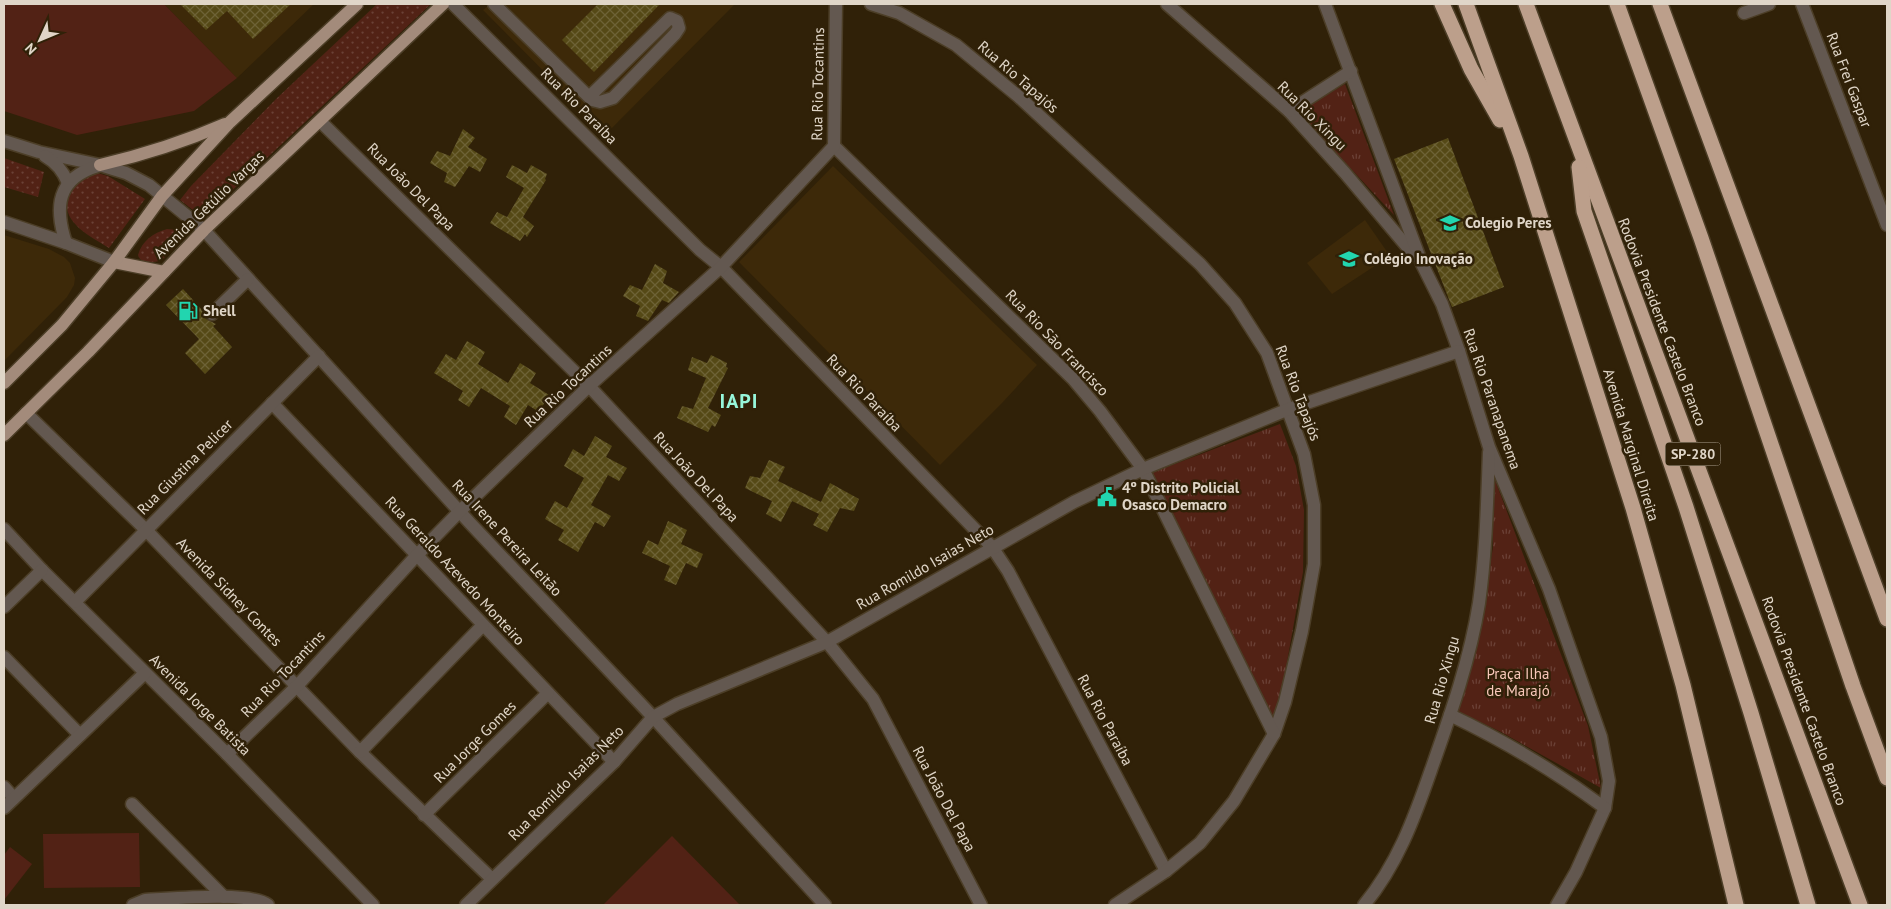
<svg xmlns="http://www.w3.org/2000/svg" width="1891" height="909" font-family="'PT Sans',sans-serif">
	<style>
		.built { fill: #3d2909 }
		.grass { fill: url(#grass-dots) }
		.park { fill: url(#park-tufts) }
		.pitch { fill: #522215 }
		.building { fill: url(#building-cross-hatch) }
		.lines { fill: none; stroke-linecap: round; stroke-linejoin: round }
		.minor-casing { stroke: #4c3e27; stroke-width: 15 }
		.major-casing { stroke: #4c3e27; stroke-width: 15 }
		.highway-casing { stroke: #4c3e27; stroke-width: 18 }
		.minor { stroke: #635850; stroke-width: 12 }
		.major { stroke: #a38b7b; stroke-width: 12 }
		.highway { stroke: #bc9f8b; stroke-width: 15 }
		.labels { text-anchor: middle; stroke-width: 5; stroke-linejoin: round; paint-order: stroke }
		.shield { fill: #302108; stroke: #aba08e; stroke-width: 1 }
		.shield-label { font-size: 14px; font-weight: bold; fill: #e0d6c8 }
		.street-label { font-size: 15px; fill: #e0d6c8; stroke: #302108 }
		.poi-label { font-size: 15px; font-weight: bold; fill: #e0d6c8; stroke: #302108; text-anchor: start }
		.park-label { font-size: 15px; fill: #f8c7b9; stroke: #302108 }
		.district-label { font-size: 20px; font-weight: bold; letter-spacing: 1px; fill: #97f7db; stroke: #302108 }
	</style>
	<defs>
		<pattern id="grass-dots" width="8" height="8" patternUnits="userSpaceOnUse" patternTransform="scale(1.25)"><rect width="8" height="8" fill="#522215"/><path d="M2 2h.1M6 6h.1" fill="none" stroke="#6b4136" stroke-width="1.8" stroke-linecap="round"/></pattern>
		<pattern id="park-tufts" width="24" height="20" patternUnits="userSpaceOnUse" patternTransform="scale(1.25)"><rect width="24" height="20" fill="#522215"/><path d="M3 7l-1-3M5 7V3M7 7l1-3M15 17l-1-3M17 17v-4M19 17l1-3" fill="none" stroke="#6b4136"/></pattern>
		<pattern id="building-cross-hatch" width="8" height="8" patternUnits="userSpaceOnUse" patternTransform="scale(1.25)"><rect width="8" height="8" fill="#554916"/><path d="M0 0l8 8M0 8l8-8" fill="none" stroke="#6d6236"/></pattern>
	</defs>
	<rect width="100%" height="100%" fill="#302108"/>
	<!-- built -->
	<g class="built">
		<polygon points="164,4 314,4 237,78"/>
		<polygon points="490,4 735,4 606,134 483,10"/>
		<polygon points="833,166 1037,365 1002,403 940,465 739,262"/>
		<polygon points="1365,220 1390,256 1332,294 1307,263"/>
		<polygon points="4,235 49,249 64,257 70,263 75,278 74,285 67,297 4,361"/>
	</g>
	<!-- grass -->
	<g class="grass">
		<polygon points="377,4 431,4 208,213 202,217 180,200 191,186 276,99"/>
		<polygon points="4,158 44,172 38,197 4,187"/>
		<path d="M 90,171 L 108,176 L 145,199 L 109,248 C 92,237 62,224 67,198 C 69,192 72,186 74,180 Z"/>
		<path d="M 167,229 L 177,230 L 182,236 L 181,240 L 161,261 C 152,262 141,265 138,255 C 142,241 153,233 167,229 Z"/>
	</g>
	<!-- park -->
	<g class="park">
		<polygon points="1345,84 1394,215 1298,112"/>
		<polygon points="1280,424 1296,466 1304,510 1303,572 1281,696 1273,724 1151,473"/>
		<polygon points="1492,472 1588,726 1601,788 1501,732 1453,709 1483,610 1493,547"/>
	</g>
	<!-- pitch -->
	<g class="pitch">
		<polygon points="4,4 164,4 237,78 194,111 77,135 4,111"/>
		<polygon points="139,833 140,887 44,888 43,834"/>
		<polygon points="672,836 740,905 603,905"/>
		<polygon points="10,847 32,864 4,900 4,855"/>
	</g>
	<!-- building -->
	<g class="building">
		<polygon points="180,4 291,4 253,39 227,11 206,30"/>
		<polygon points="598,4 660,4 594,72 562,40"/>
		<polygon points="463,129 475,138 468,147 487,159 480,172 469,166 455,187 444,182 447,173 430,163 437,151 450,156"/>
		<polygon points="1448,138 1504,287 1452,307 1394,159"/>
		<polygon points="512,165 527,173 531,165 547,174 545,179 546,180 523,217 534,226 527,237 525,234 520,241 490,223 497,212 507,217 524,188 506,177"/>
		<polygon points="655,264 667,271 663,283 679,292 669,303 662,300 648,321 636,316 640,306 623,296 630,285 642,290"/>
		<polygon points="183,289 204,312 206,319 216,324 213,326 232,347 205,374 185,353 199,339 166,305"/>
		<polygon points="467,341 485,352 478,364 508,383 520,363 536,373 530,383 549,395 539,412 528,405 516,425 504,417 510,406 481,388 469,407 458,400 463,391 434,373 446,354 456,360"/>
		<polygon points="711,355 727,363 726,367 728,368 708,408 721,415 715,427 712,425 708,432 677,418 682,406 693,409 706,378 688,370 692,357 707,363"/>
		<polygon points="595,436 612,446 606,457 627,468 619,481 608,475 591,505 611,516 604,527 595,522 578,552 558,540 564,530 545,519 555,501 567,508 584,478 564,466 573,449 584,456"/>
		<polygon points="769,460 785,467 778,481 821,502 830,483 859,499 854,511 840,508 827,532 813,525 819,514 792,501 781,522 766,514 772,501 745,488 750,476 760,478"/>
		<polygon points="668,521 687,530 681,544 703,554 697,568 686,563 676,585 664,580 670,566 642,553 648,540 658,545"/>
	</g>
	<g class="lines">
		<defs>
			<g id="minor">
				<polyline points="453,4 700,250 721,267 992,547 1008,571 1166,871"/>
				<polyline points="494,4 592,100 600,102 613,98 675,34 679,28 677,21 670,18 589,97"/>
				<polyline points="871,4 899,13 956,45 1018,96 1200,264 1235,303 1267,353 1304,454 1314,505 1314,564 1302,631 1285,702 1274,734 1234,801 1200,843 1166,871 1115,905"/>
				<polyline points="1167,4 1289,111 1345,173 1415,256"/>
				<polyline points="1325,4 1422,264 1442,304 1459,351 1489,447 1549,589 1601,737 1609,781 1605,808 1576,872 1557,905"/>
				<polyline points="1802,4 1887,225"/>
				<polyline points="1744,13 1769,4"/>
				<polyline points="1289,111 1351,71"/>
				<polyline points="320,121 589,386 827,642 873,699 981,905"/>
				<polyline points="4,141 39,152 100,165 126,173 149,185 204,230 470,523 653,717 825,905"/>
				<polyline points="834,146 1073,379 1100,411 1143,469 1274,734"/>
				<path d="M 45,156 C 57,163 63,171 68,183"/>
				<polyline points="4,222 66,243 114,262"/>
				<path d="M 66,243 C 54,207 57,178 98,166"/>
				<polyline points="212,314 248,279"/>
				<polyline points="272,403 614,762"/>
				<polyline points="26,413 146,530 360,752 492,879"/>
				<polyline points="4,529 42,570 227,754 373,905"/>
				<polyline points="75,602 319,356"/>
				<polyline points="4,607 42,570"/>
				<polyline points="4,657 80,735"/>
				<path d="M 1450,715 C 1505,741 1556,772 1605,808"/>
				<polyline points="360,752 483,625"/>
				<polyline points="227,754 297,686 417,555 460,511 589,386 721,267 834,146 836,4"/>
				<polyline points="4,787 14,798"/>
				<polyline points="132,804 224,897"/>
				<polyline points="4,808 145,673"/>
				<polyline points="424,815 548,693"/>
				<path d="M 133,905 L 145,900 C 170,899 250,891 268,905"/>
				<polyline points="466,905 614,762 653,717 677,704 827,642 1074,502 1143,469 1289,409 1459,351"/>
				<path d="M 1364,905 C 1397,865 1414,819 1431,770 C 1450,716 1470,660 1479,603 C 1486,553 1487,503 1489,452"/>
			</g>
			<g id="major">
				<path d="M 100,165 C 143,155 184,142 225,124"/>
				<polyline points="114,262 164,272"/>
				<polyline points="4,383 62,325 114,262 162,196 230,122 357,4"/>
				<polyline points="4,435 88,352 204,230 443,4"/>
			</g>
			<g id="highway">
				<polyline points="1442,4 1471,69 1500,120"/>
				<polyline points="1466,4 1521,156 1633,508 1683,685 1736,905"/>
				<polyline points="1526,4 1860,905"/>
				<polyline points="1617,4 1701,238 1853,686 1887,778"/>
				<polyline points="1660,4 1887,619"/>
				<polyline points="1579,167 1584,211 1686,507 1751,713 1808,905"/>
			</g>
		</defs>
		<!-- minor casing -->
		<use href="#minor" class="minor-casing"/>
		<!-- major casing -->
		<use href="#major" class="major-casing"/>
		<!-- highway casing -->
		<use href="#highway" class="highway-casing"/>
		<!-- minor -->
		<use href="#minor" class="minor"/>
		<!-- major -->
		<use href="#major" class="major"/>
		<!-- highway -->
		<use href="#highway" class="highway"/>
	</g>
	<!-- icons -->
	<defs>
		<symbol id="school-bare" viewBox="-9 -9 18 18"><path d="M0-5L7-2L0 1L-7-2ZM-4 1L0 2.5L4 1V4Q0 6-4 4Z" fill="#22d5af" stroke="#302108" stroke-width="2.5" paint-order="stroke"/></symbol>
		<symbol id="fuel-bare" viewBox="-9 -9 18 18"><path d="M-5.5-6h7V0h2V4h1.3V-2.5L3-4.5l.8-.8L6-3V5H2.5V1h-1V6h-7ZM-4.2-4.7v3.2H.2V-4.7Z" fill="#22d5af" stroke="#302108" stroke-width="2.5" paint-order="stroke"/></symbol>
		<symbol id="civic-bare" viewBox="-9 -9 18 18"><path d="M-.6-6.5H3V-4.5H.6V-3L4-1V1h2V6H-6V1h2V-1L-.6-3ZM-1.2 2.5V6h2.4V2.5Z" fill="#22d5af" stroke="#302108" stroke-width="2.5" paint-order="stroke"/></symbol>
	</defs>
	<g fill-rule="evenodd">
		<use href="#school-bare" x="1436" y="209" width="28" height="28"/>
		<use href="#school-bare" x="1335" y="245" width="28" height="28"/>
		<use href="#fuel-bare" x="174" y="297" width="28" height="28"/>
		<use href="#civic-bare" x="1093" y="483" width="28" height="28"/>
	</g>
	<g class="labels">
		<!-- shield labels -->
		<rect class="shield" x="1665.5" y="442.5" width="55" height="23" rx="4"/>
		<g class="shield-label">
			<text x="1693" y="459">SP-280</text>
		</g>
		<!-- street labels -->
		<g class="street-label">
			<text transform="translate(1018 77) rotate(41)" y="5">Rua Rio Tapajós</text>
			<text transform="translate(1849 80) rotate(69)" y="5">Rua Frei Gaspar</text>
			<text transform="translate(818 84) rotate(-89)" y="5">Rua Rio Tocantins</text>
			<text transform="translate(579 106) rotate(45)" y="5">Rua Rio Paraíba</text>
			<text transform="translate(1312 116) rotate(45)" y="5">Rua Rio Xingu</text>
			<text transform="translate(411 187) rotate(45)" y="5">Rua João Del Papa</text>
			<text transform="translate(209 205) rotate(-44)" y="5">Avenida Getúlio Vargas</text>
			<text transform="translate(1662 322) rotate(69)" y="5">Rodovia Presidente Castelo Branco</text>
			<text transform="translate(1057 343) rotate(46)" y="5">Rua Rio São Francisco</text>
			<text transform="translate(568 386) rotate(-43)" y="5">Rua Rio Tocantins</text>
			<text transform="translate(864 393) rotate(46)" y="5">Rua Rio Paraíba</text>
			<text transform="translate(1298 393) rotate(69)" y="5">Rua Rio Tapajós</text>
			<text transform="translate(1492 399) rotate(71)" y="5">Rua Rio Paranapanema</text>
			<text transform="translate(1631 445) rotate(73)" y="5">Avenida Marginal Direita</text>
			<text transform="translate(185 467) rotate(-45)" y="5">Rua Giustina Pelicer</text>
			<text transform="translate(696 477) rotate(47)" y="5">Rua João Del Papa</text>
			<text transform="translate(507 538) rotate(47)" y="5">Rua Irene Pereira Leitão</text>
			<text transform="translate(925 567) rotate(-30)" y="5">Rua Romildo Isaias Neto</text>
			<text transform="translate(455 571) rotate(47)" y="5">Rua Geraldo Azevedo Monteiro</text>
			<text transform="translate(229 592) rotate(46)" y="5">Avenida Sidney Contes</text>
			<text transform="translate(283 674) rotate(-46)" y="5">Rua Rio Tocantins</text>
			<text transform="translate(1442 680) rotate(-74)" y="5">Rua Rio Xingu</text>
			<text transform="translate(1804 701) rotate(70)" y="5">Rodovia Presidente Castelo Branco</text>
			<text transform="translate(200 705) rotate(45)" y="5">Avenida Jorge Batista</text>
			<text transform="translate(1105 720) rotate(62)" y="5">Rua Rio Paraíba</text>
			<text transform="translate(475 742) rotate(-45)" y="5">Rua Jorge Gomes</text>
			<text transform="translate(566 783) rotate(-45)" y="5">Rua Romildo Isaias Neto</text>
			<text transform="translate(944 799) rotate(62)" y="5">Rua João Del Papa</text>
		</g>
		<!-- poi labels -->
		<g class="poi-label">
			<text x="1465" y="228">Colegio Peres</text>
			<text x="1364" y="264">Colégio Inovação</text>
			<text x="203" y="316">Shell</text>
			<text x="1122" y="493">4º Distrito Policial<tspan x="1122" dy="17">Osasco Demacro</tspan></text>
		</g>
		<!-- park labels -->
		<g class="park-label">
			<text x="1518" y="679">Praça Ilha<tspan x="1518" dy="17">de Marajó</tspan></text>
		</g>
		<!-- district labels -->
		<g class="district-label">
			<text x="739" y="408">IAPI</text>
		</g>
	</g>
	<!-- border -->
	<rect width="1891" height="909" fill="none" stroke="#e0d6c8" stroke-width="10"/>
	<!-- north arrow -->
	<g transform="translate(40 40) rotate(226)" stroke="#302108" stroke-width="4" paint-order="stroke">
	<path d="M0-4L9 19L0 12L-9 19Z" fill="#e0d6c8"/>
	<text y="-8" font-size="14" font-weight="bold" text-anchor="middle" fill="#e0d6c8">N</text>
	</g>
</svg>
